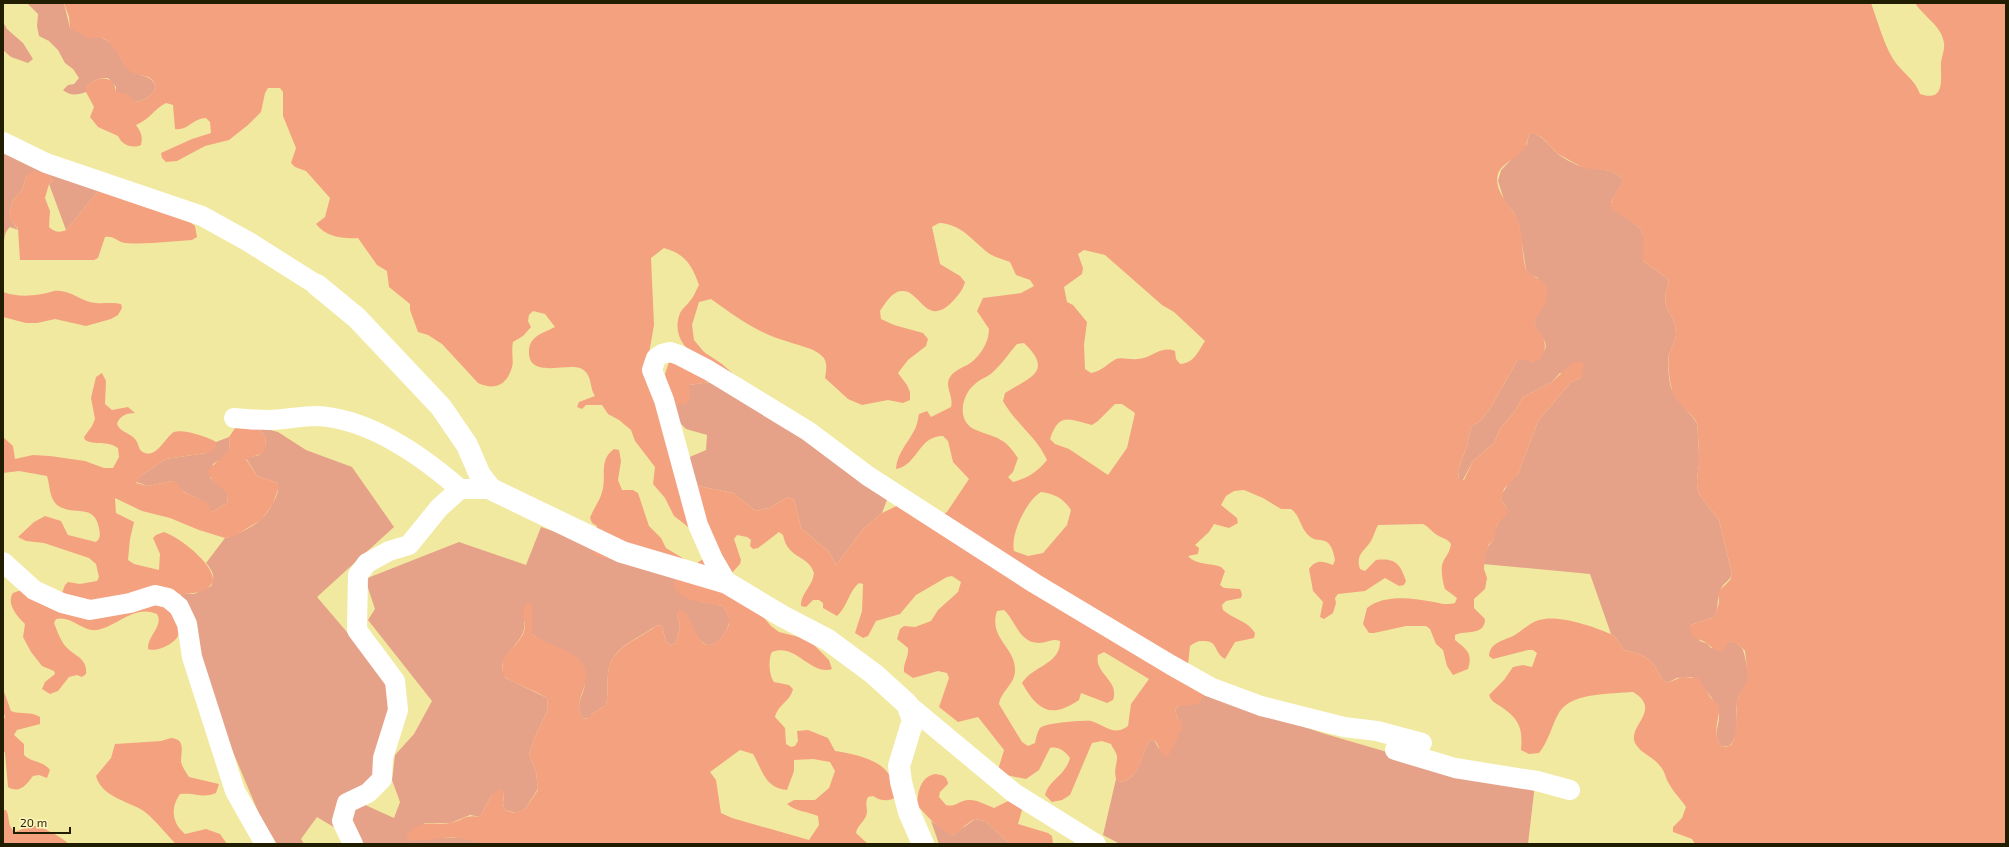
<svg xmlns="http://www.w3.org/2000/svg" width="2009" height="847" font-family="'Exo 2',sans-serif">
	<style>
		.green { fill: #e6a288 }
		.forest { fill: #f4a180; fill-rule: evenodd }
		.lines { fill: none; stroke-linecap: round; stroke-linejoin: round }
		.street { stroke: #fff; stroke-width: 20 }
		.secondary { stroke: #fff; stroke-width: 22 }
	</style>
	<rect width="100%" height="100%" fill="#f2e9a0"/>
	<!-- green -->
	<g class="green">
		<path d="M 27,3 L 64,3 L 70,28 C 79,31 101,36 108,41 C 118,47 120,62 130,70 C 140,78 151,73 156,87 C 152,96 144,101 135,102 L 116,92 L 116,87 L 108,78 C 98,78 94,80 86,87 L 86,92 C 78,95 70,96 63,90 L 68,85 L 74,84 L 79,78 L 73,69 L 65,63 L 58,50 L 49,41 L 39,36 L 37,26 L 38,14 Z"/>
		<polygon points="3,22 7,29 23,43 33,59 28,63 11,57 3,50"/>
		<path d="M 1534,133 C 1545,138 1549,146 1558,154 C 1563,158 1571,162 1577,165 C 1591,171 1610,166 1622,178 L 1622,183 L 1611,202 L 1620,213 L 1641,229 L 1643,234 L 1643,261 L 1667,278 L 1669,282 C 1658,311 1674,309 1676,331 C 1677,340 1672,346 1669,354 C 1667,360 1669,384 1672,390 C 1676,401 1695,417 1697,424 C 1698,433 1699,449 1699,458 C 1700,472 1694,478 1699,494 L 1719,520 L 1732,574 C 1730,581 1725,582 1722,587 C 1716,596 1719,607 1715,617 L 1690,625 L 1700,641 L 1708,644 L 1711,648 L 1726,645 L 1729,641 C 1742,643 1744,650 1746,662 C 1747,667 1749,673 1748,678 C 1747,687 1738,694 1737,703 C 1735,715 1740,732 1732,743 C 1729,747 1726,747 1721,746 C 1712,734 1719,728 1719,716 C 1718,700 1703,688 1692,677 L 1677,678 L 1667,683 C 1661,679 1659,674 1656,668 C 1648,655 1637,653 1624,650 L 1615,637 L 1611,634 L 1590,574 L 1483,564 C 1484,555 1486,547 1493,541 L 1495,529 L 1507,508 L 1501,500 L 1502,494 L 1510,481 L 1518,474 L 1538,421 L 1571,382 L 1581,378 L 1560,373 L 1552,382 L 1523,397 L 1515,411 L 1500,429 L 1494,443 L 1473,461 L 1463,480 L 1459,480 L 1458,470 L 1467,446 L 1471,427 L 1480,421 L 1490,409 L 1518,359 L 1523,358 L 1532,362 C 1560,342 1537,341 1534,320 L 1539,310 L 1538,278 L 1529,274 L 1526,270 L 1519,224 L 1514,213 L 1504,200 L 1498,181 L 1501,170 L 1527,144 L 1529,134 Z"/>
		<path d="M 3,147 L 100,189 L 66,230 L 49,184 L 53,181 C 47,171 37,175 27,175 L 22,190 L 13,200 L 9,213 L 9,217 L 18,230 L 10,227 C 2,234 5,243 3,252 Z"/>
		<polygon points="711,382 760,405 887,500 882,513 864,528 836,565 829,552 801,528 794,500 788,497 769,508 756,511 733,493 698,486 685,459 706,450 707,435 686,429 670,413 671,406 678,403 689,385"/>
		<path d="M 255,426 L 278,432 L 306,450 L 352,467 L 394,527 L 317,597 L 382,673 L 394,713 L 373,781 L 363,804 L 394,818 L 400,802 L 392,780 L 395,755 L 414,734 L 432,701 L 368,620 L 375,609 L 365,579 L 459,542 L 526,565 L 541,527 L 591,544 L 612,559 L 680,578 L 701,602 L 723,606 C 725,610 728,614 729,618 C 731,628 717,650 705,644 C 695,638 692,624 687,615 L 677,614 L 680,626 L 676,643 L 671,645 L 666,642 L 662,626 L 657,625 C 641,638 615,644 609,668 C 606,681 609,692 606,705 L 592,714 L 589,719 L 583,718 C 573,705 585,695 585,681 C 585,676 584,670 583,665 C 568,649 548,647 532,634 L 532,629 L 524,621 C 530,643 490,656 506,678 L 547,698 L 548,710 L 535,737 L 529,754 L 536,772 L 538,789 L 525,809 L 516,813 L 505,810 L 503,804 L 504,792 L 491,796 L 480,817 L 470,815 L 451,823 L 424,823 L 443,838 L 460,837 L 489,844 L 356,844 L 350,837 L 317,817 L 301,839 L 304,844 L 277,844 L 262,821 L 220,721 L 180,593 L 194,594 L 211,586 C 216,577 212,570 206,563 L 225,538 C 232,537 254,526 259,521 C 267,515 282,493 277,483 L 257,476 L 246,458 L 259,455 L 266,445 L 265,436 Z"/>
		<path d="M 229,437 L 230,450 L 223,458 L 213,464 L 210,478 L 224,488 L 228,495 L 227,503 L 212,512 C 200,496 198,500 183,491 C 178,488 178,483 172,481 L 148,486 L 136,482 L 142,475 L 166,459 L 206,453 L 216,446 L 216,442 Z"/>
		<path d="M 1201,691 L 1322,733 L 1428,764 L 1535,784 L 1528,844 L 1120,844 L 1103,835 L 1116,779 L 1121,782 C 1141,777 1140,756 1149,741 L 1154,740 L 1159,749 L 1178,719 L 1175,710 L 1178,706 L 1201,700 Z"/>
		<polygon points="975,819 985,821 1010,844 939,844 931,821 953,835"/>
	</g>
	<!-- forest -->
	<g class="forest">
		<path d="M 64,3 L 1871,3 C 1878,22 1883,42 1893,59 C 1901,72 1915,79 1920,94 C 1947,103 1940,77 1941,62 C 1942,56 1945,49 1944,43 C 1942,26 1923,16 1915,3 L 2006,3 L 2006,844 L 1695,844 L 1692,839 L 1673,832 L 1673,827 L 1682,818 L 1686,807 C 1681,799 1673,792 1668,782 C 1665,777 1665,771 1660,766 C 1653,756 1641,754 1635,743 C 1627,726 1663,710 1633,692 C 1612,694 1574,692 1560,711 C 1552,724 1549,741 1539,753 L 1529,754 L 1521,750 C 1523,727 1519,719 1500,706 C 1495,703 1491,701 1489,695 L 1504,680 L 1513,667 L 1523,665 L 1532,667 L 1537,653 L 1533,650 L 1528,650 L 1493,659 L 1489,656 C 1490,643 1502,641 1513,636 C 1522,631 1529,623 1539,620 C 1558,614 1592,626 1611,634 L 1615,637 L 1624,650 C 1637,653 1648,655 1656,668 C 1659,674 1661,679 1667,683 L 1682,677 L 1698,678 L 1711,698 L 1719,705 C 1720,720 1711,733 1721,746 L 1726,747 L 1731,745 L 1734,740 L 1736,729 L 1737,701 L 1748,678 L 1745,651 L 1738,644 L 1729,641 L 1724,650 L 1721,652 C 1714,651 1712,647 1708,644 C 1699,638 1689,639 1690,625 L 1715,617 L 1719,602 L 1718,592 L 1730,580 L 1732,574 L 1719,520 L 1699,494 C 1694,478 1700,471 1699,458 C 1699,449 1698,432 1697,424 C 1695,415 1677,404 1673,393 C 1670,386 1667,361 1669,354 C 1672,346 1677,340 1676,331 C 1674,309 1658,311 1669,282 L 1667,278 L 1643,261 L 1643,234 L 1641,229 L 1611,208 C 1610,196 1622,189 1622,178 C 1613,169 1601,170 1589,169 C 1582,168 1576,164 1569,160 C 1564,157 1558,155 1554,150 C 1546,143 1542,132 1529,134 C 1528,139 1527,144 1524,149 C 1518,159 1502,162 1498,174 C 1493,191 1511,206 1517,218 C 1524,235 1521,253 1526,270 C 1532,278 1543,278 1548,288 L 1546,303 L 1534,320 C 1536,333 1550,339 1543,354 C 1542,357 1539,360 1536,361 C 1530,364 1525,358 1518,359 L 1490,409 L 1480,421 L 1471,427 L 1467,446 L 1458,470 L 1459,480 L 1464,480 L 1473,461 L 1494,443 L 1500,429 L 1515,411 L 1523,397 L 1552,382 L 1572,363 L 1582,362 L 1584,366 L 1581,378 L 1571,382 L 1538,421 L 1518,474 L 1504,489 L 1501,500 L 1507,508 L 1507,513 L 1497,525 L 1493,541 L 1489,544 L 1485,554 L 1484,569 L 1487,578 L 1485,589 L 1474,599 L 1474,608 L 1485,619 C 1485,636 1466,630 1455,635 L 1455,640 C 1467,650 1473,653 1468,669 L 1453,675 L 1447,666 L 1443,650 L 1436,644 L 1430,629 L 1426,626 L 1406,626 L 1374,633 L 1369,633 L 1363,624 L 1367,608 C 1384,594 1413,598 1434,602 C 1442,604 1447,605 1455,603 L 1457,598 L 1445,589 C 1443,583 1440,569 1443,562 C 1446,556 1450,552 1451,544 C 1447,538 1443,539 1437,535 C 1432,532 1429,527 1423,524 L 1378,525 C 1375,530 1374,536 1371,541 C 1365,551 1355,554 1360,569 L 1365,571 L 1376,560 C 1395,558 1400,563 1406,581 L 1404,585 L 1399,586 L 1385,578 L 1365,591 L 1338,594 L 1335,598 L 1336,603 L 1333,613 L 1324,619 L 1320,617 L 1323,602 L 1313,591 L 1309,569 C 1316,559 1323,561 1333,565 L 1335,560 C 1330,531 1319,546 1308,535 C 1300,527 1300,515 1291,509 L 1281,509 L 1263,498 L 1244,490 L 1234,491 L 1226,496 L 1221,505 L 1237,518 L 1238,523 L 1229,528 L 1214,524 L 1209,532 L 1195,545 L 1199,548 L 1198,554 L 1188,556 C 1196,565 1211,563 1221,567 L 1225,571 L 1220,585 L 1224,588 L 1240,589 L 1242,594 L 1241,598 L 1226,601 L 1222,605 L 1223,610 C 1233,619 1248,621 1255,633 L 1254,638 L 1235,642 L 1225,659 C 1213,652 1219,640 1202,641 C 1197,641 1194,643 1190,646 L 1188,665 L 1203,696 L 1198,704 L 1178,706 L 1175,710 L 1178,719 L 1182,723 L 1182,728 L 1169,755 L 1165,756 C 1159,752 1159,745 1154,740 L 1149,741 C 1140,756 1142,776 1121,782 L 1116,779 C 1114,771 1116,767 1117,759 C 1118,754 1113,749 1111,744 L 1102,741 L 1092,743 L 1070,795 L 1062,800 L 1052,802 L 1045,795 C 1049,780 1065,776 1070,758 C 1065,751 1058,746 1050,748 L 1039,770 L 1026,779 L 1001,774 L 998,770 L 1004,750 L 978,717 L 958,722 L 939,707 L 949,678 L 947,673 L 938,671 L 913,678 L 904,672 C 903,663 909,657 908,648 L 897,639 L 900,629 L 904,626 L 915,627 L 931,621 L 938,610 L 958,592 L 961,582 L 952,576 L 947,577 L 916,595 L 900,614 L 876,621 L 868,636 L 863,638 L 855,633 L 862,611 L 863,584 L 859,583 C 849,591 847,607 837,616 L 823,608 L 823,603 L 819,600 L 813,600 L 806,607 L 801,606 C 800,594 813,586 814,573 C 808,554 788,560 783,535 L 779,532 L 758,548 L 753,549 L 750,546 L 751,540 L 747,537 L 737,535 L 734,539 L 741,560 L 740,564 L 729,576 L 771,626 L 779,632 L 799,637 L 813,644 L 829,660 L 832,669 C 811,676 795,642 772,652 C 768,659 769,675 774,682 L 789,685 L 793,689 C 790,702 779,703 775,717 L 785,728 L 786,744 L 791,747 L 795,746 L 798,741 L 797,731 L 808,730 L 828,738 L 835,751 C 854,754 882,759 891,778 C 894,784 894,791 896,797 C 889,802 880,801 873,796 L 868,797 C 864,804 869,810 866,816 C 863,823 857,826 856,833 L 868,844 L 489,844 L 454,837 L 414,841 L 409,840 L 406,835 C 423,818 430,826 450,823 C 463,821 463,814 480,817 L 491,796 L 500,789 L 504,792 L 503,804 L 505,810 L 515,813 L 525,809 L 538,790 L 536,772 L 529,754 L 535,737 L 548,710 L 547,698 C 538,692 510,681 505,677 C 501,673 502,664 504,659 C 509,650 519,643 523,634 C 529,622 518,615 528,602 L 532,605 L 532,634 C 547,646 571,648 583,664 C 595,682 570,701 583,718 L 588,719 L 592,714 L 606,705 C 609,692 606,681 609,668 C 615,644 641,639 657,625 L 662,626 L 666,642 L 671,645 L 676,643 L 680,626 L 677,614 L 678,609 C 682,611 686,613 688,616 C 693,624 700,653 715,643 C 721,639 725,634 728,627 C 731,619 727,613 723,606 C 710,604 668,600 675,580 L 680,578 L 594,555 L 591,544 L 597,526 L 592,523 L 590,518 C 593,509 600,501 602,492 C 607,477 598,460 614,449 L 619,450 L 621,461 L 618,480 L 622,490 L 633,490 L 638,493 L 649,526 L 661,538 L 666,548 L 694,565 L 703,559 L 699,539 L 687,526 L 674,516 L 665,498 L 653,484 L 655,467 L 635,441 L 631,430 L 619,420 L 608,414 L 602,405 L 586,405 L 582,409 L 577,407 L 579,402 L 595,396 C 589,387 593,376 582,369 C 569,361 527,381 529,350 C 530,336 543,333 555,327 L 545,314 L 533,311 L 529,315 L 528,321 L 531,327 L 523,336 L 513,342 C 511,351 514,362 512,367 C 507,385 495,391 478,383 L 442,344 L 428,335 L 418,332 L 410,310 L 410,304 L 389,287 L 387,271 L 377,265 L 358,238 C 343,239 326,237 316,224 L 325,217 L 330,198 L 306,171 L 295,167 L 291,163 L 296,148 L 283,116 L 283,92 L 280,88 L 268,88 L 265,93 L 261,112 L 248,125 L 229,140 L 205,146 L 177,161 L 166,162 L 162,158 L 161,153 L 192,139 L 211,133 L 210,122 L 206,118 C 193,118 188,131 175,129 L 173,105 L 166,103 C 154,109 149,120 136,125 C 141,132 143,136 141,145 C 132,149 122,145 118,136 L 98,127 L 90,117 L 94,107 L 86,92 L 86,87 C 97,76 114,74 116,92 L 127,94 L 135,102 C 144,101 152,96 156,87 C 150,70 140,80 129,70 C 117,58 113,31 90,39 L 70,28 L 69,17 ZM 939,223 C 961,224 971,239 987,252 C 993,257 1003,259 1010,262 L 1016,275 L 1030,280 L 1034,286 L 1021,293 L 983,298 L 977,311 L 989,329 C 989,341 982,353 973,361 C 966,367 955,369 950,377 C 944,386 954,397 951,407 L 931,417 L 927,411 L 919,414 C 918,419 917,425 915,429 C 908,443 897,453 896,469 C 918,465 918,436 943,436 L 948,441 L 953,462 L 969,479 L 947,512 L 941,516 L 907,501 L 882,513 L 864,528 L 836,565 L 829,552 L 801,528 L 794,500 L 788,497 L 769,508 L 756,511 L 733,493 L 698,486 L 648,359 L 654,325 L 651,258 L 664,248 C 685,254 692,265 699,285 C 696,290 694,297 690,301 C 687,305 682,309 680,313 C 666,350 713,367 739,379 L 722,364 L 704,352 L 694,340 L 692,325 L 699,302 L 711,299 C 736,317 759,334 789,342 C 800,346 815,348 823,357 C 828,363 826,371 825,378 L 848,399 L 862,405 L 888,400 L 903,403 L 910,400 L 910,392 L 907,385 L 898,373 L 908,360 L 926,346 L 928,339 L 923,333 L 894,325 L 881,319 L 880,311 C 885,304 892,291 902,291 C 921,290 926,330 954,300 C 959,294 963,290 965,282 L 960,276 L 940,264 L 932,227 ZM 1084,250 L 1105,255 L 1162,305 L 1174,312 L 1205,341 C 1198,352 1194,363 1180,364 L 1176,359 L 1175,351 C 1159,345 1152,359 1137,359 C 1131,360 1121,357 1116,359 C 1107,364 1102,371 1091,373 L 1085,369 L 1084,345 L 1087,322 L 1073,305 L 1067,302 L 1064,287 L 1082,274 L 1083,268 L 1078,254 ZM 1024,343 C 1054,372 1030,377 1005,393 L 1003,401 C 1015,423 1037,437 1047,460 C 1037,472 1028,478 1013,482 L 1008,477 L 1013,472 L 1018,458 C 1003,436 998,439 976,430 C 956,422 961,395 975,384 C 980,379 988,377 993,372 C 1002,364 1009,353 1017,344 ZM 1115,404 L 1122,404 L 1135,413 L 1127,448 L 1108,475 L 1069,449 L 1055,444 L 1050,439 C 1059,412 1068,419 1092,425 L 1098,421 ZM 1041,492 C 1055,494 1063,498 1071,510 L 1067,525 L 1043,553 L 1028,556 L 1014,551 C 1010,534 1027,500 1041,492 ZM 1004,610 C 1016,621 1019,643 1039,643 C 1047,643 1052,638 1060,641 C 1061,664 1032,666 1022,683 C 1038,711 1051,719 1079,700 L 1081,693 L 1107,703 L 1113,700 C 1120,680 1094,674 1098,655 L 1104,652 L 1149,679 L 1131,704 L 1128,726 C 1114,737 1105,725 1091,721 C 1084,720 1044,723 1040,728 C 1037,732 1036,739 1035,743 L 1028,746 L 1022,742 L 999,704 C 1001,691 1015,684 1015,671 C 1016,647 988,639 997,611 ZM 740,750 L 753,754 C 763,771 765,788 787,790 L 794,771 L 794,760 L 813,759 L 830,762 L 835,771 L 829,788 L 815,800 L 794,800 L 787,804 C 796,812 807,811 818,816 L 819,825 L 809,840 L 732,818 L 721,813 L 716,780 L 710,772 Z"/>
		<path d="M 34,171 L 47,174 L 53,181 L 49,184 L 45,198 L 50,211 L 49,227 C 54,232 60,233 66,230 L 100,189 L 180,214 L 195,226 L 197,237 L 192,240 C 170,241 148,245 125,243 C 118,242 113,235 105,237 L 98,258 L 94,260 L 20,260 L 18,229 L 9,218 L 9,213 L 13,200 L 22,190 L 27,175 Z"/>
		<path d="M 54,291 C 70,289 81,302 96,303 C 105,304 113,302 121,304 L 122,308 L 118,315 L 111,319 L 86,326 L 55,319 L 37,323 L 26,323 L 3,317 L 3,292 C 20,298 37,296 54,291 Z"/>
		<polygon points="669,362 699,372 711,382 689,385 690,400 684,405 678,403 671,406 665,374"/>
		<path d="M 102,373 L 106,381 L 105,404 L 112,410 L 128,407 L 135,413 C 127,413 119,416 117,424 C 120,432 130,433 135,439 C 139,443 138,450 143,452 C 156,460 166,436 174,432 C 183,429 208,437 216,442 L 216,446 L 214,450 L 206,453 L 166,459 L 142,475 L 136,483 L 148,486 L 172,481 L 175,482 L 184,492 L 208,503 L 212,512 L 227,503 L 228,495 C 222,486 208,481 208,470 L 230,450 L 229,437 L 236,427 L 255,426 L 265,436 L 266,445 L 263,453 L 246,459 L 257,476 L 277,483 L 279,486 L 273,504 L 261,520 L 234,536 L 225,538 L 199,530 L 170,518 L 142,511 L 115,498 L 116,513 L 134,522 L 130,539 L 128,560 L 134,564 L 159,570 L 160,554 L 153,538 L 156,535 L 164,532 C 179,537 216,565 213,582 C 203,597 186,592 171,595 L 169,611 C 174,617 179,624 179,632 C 179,642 157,653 148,649 C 147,636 164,626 157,614 C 134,604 118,626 97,630 C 83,632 71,615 56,619 L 54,623 C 57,630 59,637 63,643 C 71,656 88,656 86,674 L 82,677 L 77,675 L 69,677 L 58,691 L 50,694 L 42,689 L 45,682 L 55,674 L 54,671 L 42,666 L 31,652 L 23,637 L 25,624 C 17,616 6,604 13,593 L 21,590 L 62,593 L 65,585 L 68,582 L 80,584 L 97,581 L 99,577 L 96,564 L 89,558 L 44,543 L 26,541 L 18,537 L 34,522 L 45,516 L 61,521 L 68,535 L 96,542 C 101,538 100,534 99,528 C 94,502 73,517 57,505 C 49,498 50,485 47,476 L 19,471 L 3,473 L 3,437 L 13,446 L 15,459 L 33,455 L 50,456 L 85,461 L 104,468 L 113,468 L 119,457 L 118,448 C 106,440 96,446 85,440 L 84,437 L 92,426 L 95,419 L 91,398 L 96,377 Z"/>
		<path d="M 3,689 L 11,711 C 21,715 31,711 40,717 L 40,724 L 17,730 L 14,735 L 24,744 L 24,755 C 32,763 42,760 50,770 L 47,778 L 39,775 L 33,776 C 26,785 20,794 8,787 L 5,753 L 3,750 L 3,721 L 5,717 L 3,711 Z"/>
		<path d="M 171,738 C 186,739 181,751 181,762 C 182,767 186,772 189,777 L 219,784 L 216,793 C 201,799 196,792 180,794 C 170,808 172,823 185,834 L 206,829 L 220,834 L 227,844 L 175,843 C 167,835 152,816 142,810 C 127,801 101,796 96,776 L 111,758 L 115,744 L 161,741 Z"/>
		<path d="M 935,774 C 942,775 947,775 948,784 L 940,792 L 939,797 L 946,805 C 956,808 960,799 970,800 C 978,800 986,805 994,808 L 1012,799 L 1019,805 L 1022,810 L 1018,824 L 1048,833 L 1052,836 L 1053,844 L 1010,844 L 985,821 L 975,819 C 966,823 961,831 953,835 C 937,828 928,817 917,805 C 918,792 920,777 935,774 Z"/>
		<path d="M 3,810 L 6,810 C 10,816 7,827 15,832 C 21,830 29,825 36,826 C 41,826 67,840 68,844 L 3,844 Z"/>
	</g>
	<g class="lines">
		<!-- street -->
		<g class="street">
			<polyline points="3,142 46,163 202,216 249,242 317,285"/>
			<path d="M 234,418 C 245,419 256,420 268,420 C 284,420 300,416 316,416 C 369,418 422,456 460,489"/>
			<polyline points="3,562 34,590 62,603 90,610 130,603 155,595 168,598 179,607 187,624 192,657 235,791 265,844"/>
			<polyline points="727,583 713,559 698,525 664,400 652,370 656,358 662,354 670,352 679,355 708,370 808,431 868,476 1034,583 1171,665 1210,687 1261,706 1344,727 1377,731 1422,743"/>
			<polyline points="907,704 1014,793 1096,844"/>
			<polyline points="1395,750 1455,768 1537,781 1570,790"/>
			<polyline points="353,844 342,821 347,803 368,793 382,779 383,758 398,710 395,681 357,630 358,575 367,563 389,551 409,545 439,508 460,489 491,489"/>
		</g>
		<!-- secondary -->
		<polyline class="secondary" points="317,285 357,318 441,407 467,445 480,475 491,489 622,552 727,583 782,616 828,640 874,674 907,704 913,720 899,766 901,782 909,812 923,844"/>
	</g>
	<!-- border -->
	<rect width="2009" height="847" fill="none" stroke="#211d01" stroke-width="8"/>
	<!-- scale -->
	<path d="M14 827v6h56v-6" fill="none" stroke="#211d01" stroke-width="2"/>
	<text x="20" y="827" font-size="12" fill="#211d01" stroke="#fdf6bc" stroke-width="3" paint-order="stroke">20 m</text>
</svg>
